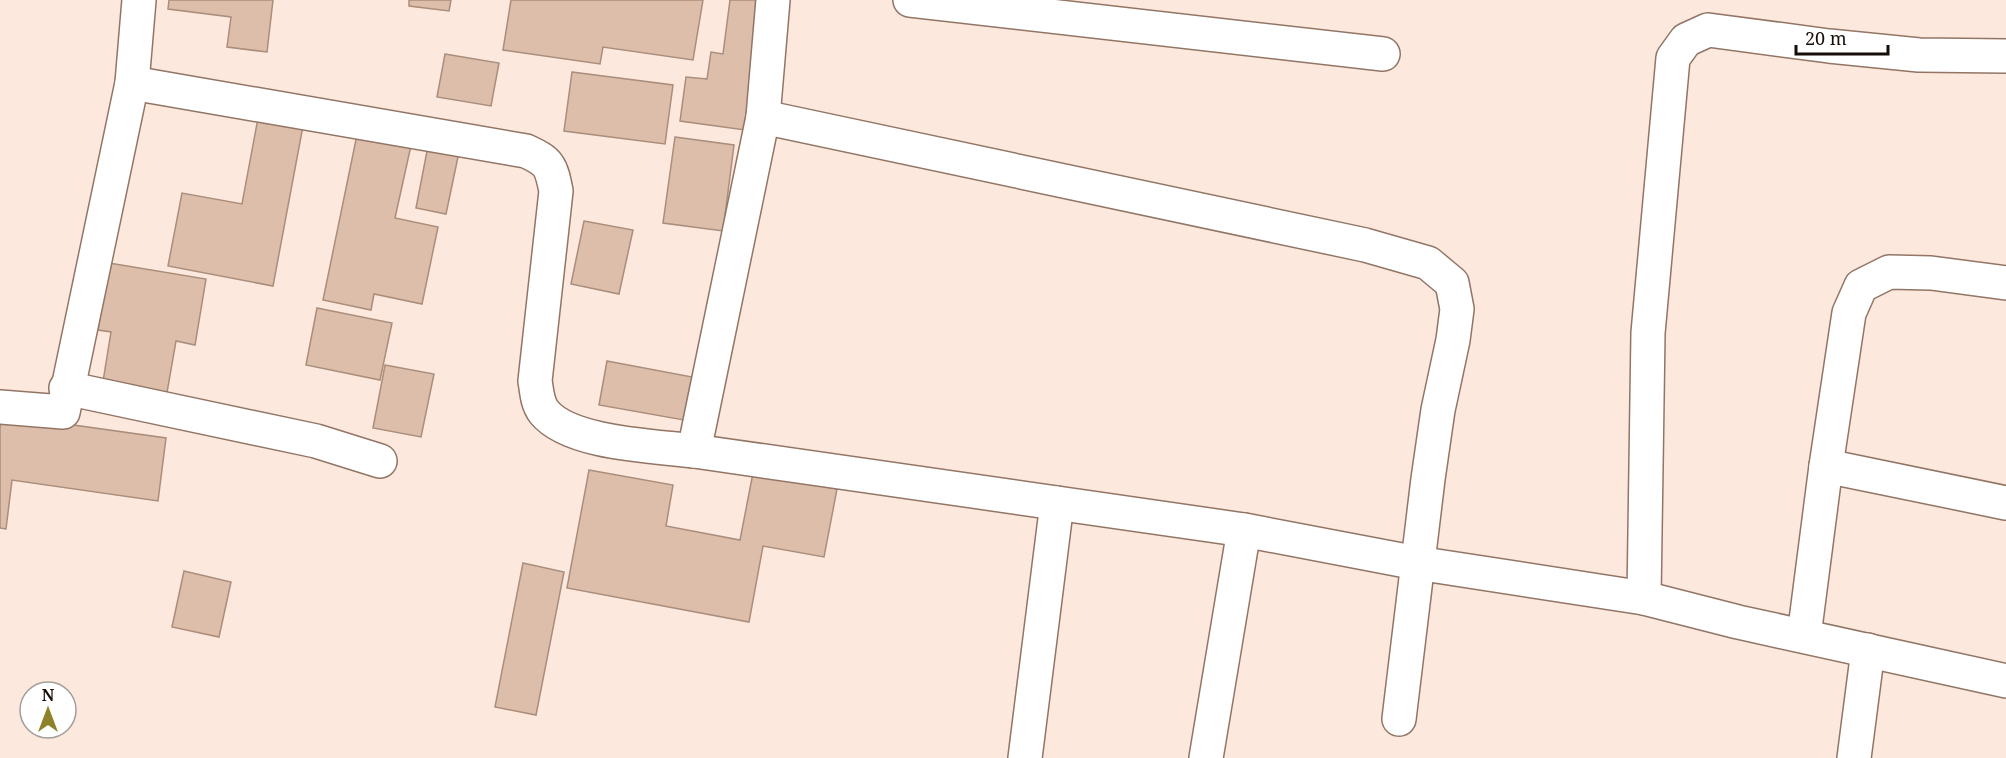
<svg xmlns="http://www.w3.org/2000/svg" width="2006" height="758" font-family="'Noto Serif',serif">
	<style>
		.building { fill: #dcbeab; stroke: #aa8d7b; stroke-width: 1.5 }
		.lines { fill: none; stroke-linecap: round; stroke-linejoin: round }
		.minor-casing { stroke: #927565; stroke-width: 36 }
		.minor { stroke: #fff; stroke-width: 33 }
	</style>
	<rect width="100%" height="100%" fill="#fce8dd"/>
	<!-- building -->
	<g class="building">
		<polygon points="169,0 273,0 267,52 227,47 231,17 168,9"/>
		<polygon points="409,0 451,0 449,11 409,6"/>
		<polygon points="511,0 703,0 693,60 603,47 600,64 503,50"/>
		<polygon points="730,0 763,0 745,130 680,121 686,77 707,79 711,52 723,54"/>
		<polygon points="445,54 499,63 491,106 437,97"/>
		<polygon points="572,72 673,85 665,144 564,131"/>
		<polygon points="258,118 303,126 273,286 168,266 182,193 242,204"/>
		<polygon points="358,130 412,141 395,218 438,227 422,304 374,294 371,310 323,300"/>
		<polygon points="675,137 734,145 723,231 663,223"/>
		<polygon points="428,146 459,152 446,214 416,208"/>
		<polygon points="584,221 633,230 619,294 571,284"/>
		<polygon points="109,263 206,279 195,345 176,341 165,404 101,394 111,332 98,330"/>
		<polygon points="317,308 392,323 380,380 306,365"/>
		<polygon points="607,361 703,379 695,422 599,405"/>
		<polygon points="385,365 434,374 421,437 373,428"/>
		<polygon points="2,415 166,438 158,501 12,480 6,529 0,528 0,428"/>
		<polygon points="589,470 673,485 666,526 740,540 753,473 837,489 824,557 763,546 749,622 567,588"/>
		<polygon points="523,563 564,572 536,715 495,707"/>
		<polygon points="184,571 231,582 219,637 172,627"/>
	</g>
	<g class="lines">
		<defs>
			<g id="minor">
				<polyline points="910,0 1383,54"/>
				<path d="M 132,83 L 526,151 C 550,162 551,166 556,191 L 535,381 C 537,392 537,403 544,412 C 570,444 655,446 694,451 L 1244,530 L 1417,563 L 1644,598 L 1738,622 L 2006,681"/>
				<polyline points="763,117 1365,245 1428,263 1452,283 1457,309 1453,340 1438,410 1428,479 1399,719"/>
				<polyline points="66,388 316,441 380,461"/>
				<polyline points="0,407 63,412 132,83 139,0"/>
				<polyline points="694,451 763,117 773,0"/>
				<polyline points="1826,466 2006,503"/>
				<polyline points="1644,598 1648,333 1673,58 1686,40 1708,30 1829,46 1919,55 2006,56"/>
				<polyline points="1804,636 1826,466 1849,313 1861,286 1889,272 1931,273 2006,283"/>
				<polyline points="1025,758 1057,503"/>
				<polyline points="1206,758 1244,530"/>
				<polyline points="1854,758 1868,650"/>
			</g>
		</defs>
		<!-- minor casing -->
		<use href="#minor" class="minor-casing"/>
		<!-- minor -->
		<use href="#minor" class="minor"/>
	</g>
	<!-- north arrow -->
	<g transform="translate(48 710)"><circle r="28" fill="#ffffff" stroke="#a29e9c" stroke-width="1.5"/>
	<path d="M0-4.5L10 22L0 15L-10 22Z" fill="#8e8229"/>
	<text y="-9" font-size="16" font-weight="bold" text-anchor="middle" fill="#170d07">N</text>
	</g>
	<!-- scale -->
	<path d="M1796 45v9h92v-9" fill="none" stroke="#170d07" stroke-width="3"/>
	<text x="1805" y="45" font-size="18" fill="#170d07" stroke="#ffffff" stroke-width="4.5" paint-order="stroke">20 m</text>
</svg>
